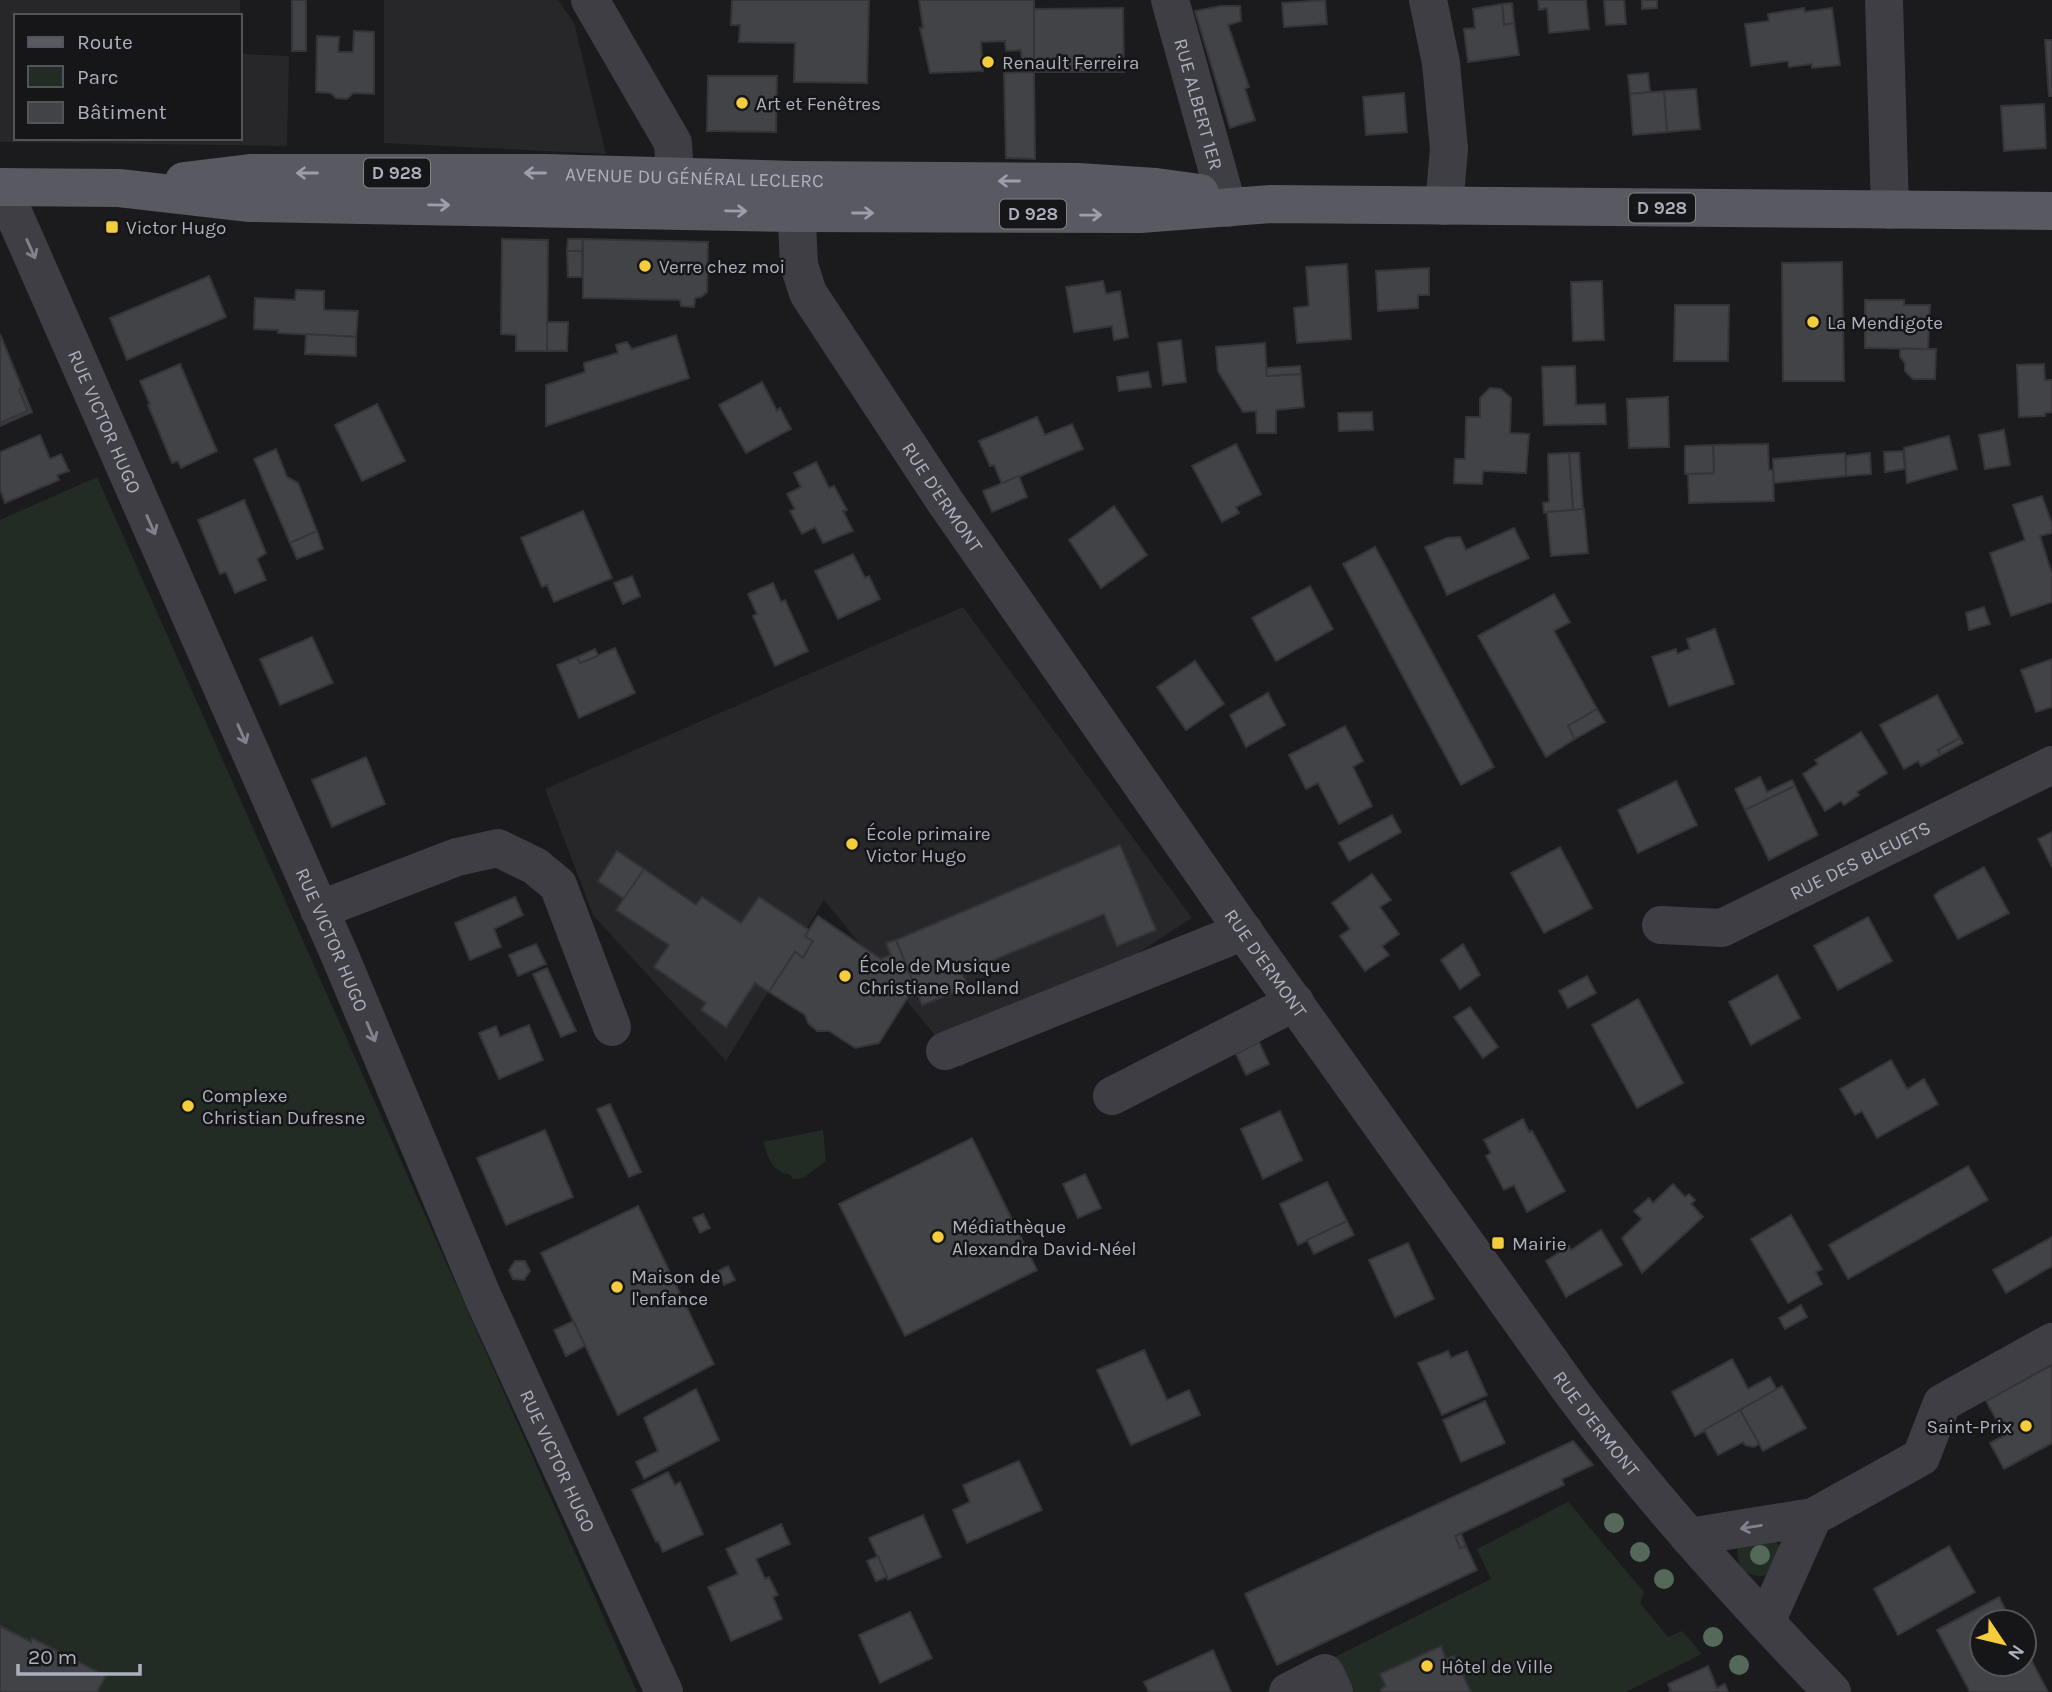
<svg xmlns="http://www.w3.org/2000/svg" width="2052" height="1692" font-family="Karla,sans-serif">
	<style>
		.built { fill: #27272a }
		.green { fill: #222c25 }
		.building { fill: #424347; stroke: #353539; stroke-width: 2 }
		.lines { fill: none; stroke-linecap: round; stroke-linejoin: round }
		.minor { stroke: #3e3e44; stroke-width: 38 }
		.major { stroke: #585961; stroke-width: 38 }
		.tree { fill: #55695a }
		.oneway { stroke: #9c9fab }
		.oneway2 { stroke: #81828d }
		.poi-dot { fill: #f5cc3b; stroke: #161618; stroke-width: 2.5 }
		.labels { text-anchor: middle; stroke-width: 5; stroke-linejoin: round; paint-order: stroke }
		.shield { fill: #161618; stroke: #80828c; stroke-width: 2 }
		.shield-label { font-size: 18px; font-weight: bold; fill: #adb0bd }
		.poi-label { font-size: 19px; fill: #adb0bd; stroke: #161618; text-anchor: start }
		.street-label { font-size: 19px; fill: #adb0bd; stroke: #161618 }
	</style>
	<rect width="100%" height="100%" fill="#1b1b1d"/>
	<!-- built -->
	<g class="built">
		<polygon points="0,0 240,0 240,16 16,16 16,138 240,138 240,54 289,56 287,146 0,142"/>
		<polygon points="384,0 558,0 574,23 606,154 384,143"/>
		<polygon points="963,607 1192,918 961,1067 824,900 726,1061 593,915 545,789"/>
	</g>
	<!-- green -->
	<g class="green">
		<polygon points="97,477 637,1692 0,1692 0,520"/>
		<path d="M 823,1130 L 826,1161 L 803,1178 L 793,1179 L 790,1174 C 772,1173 768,1156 763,1142 Z"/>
		<polygon points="1568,1502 1644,1592 1640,1603 1668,1637 1682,1631 1702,1654 1626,1692 1265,1692 1491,1579 1477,1549"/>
		<path d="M 1776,1541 L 1780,1547 L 1771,1574 C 1750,1581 1734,1568 1738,1546 Z"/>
	</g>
	<!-- building -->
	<g class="building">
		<rect x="292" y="0" width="14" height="51"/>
		<polygon points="732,0 869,0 867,83 794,82 795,43 739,42 740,25 731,25"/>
		<polygon points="919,0 1034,0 1034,63 1022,64 1021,50 1006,51 1005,41 981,42 983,71 930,73 920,28 923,28"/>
		<polygon points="1325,0 1327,24 1284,27 1282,3"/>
		<polygon points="1538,0 1586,0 1589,29 1549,33 1547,8 1539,10"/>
		<polygon points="1604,0 1624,0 1626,24 1606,25"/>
		<polygon points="1642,0 1657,0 1657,8 1642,9"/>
		<polygon points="1512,3 1514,23 1504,25 1502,4"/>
		<polygon points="1502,4 1504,25 1514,23 1519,55 1468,62 1464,29 1475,28 1473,9"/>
		<polygon points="1221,6 1240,6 1241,21 1228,25 1249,87 1245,89 1255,120 1230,128 1195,11"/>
		<polygon points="1123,8 1124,72 1034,72 1034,9"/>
		<polygon points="1804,8 1805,12 1832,8 1840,65 1812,68 1812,64 1789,67 1788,61 1751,66 1745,24 1769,21 1768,14"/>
		<polygon points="354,31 374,32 374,94 353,93 347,99 336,98 331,93 316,92 317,36 339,37 338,52 353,52"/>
		<polygon points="2045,40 2052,40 2052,96 2049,96"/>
		<polygon points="1034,72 1035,159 1006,158 1004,73"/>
		<polygon points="1648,73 1650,92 1630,94 1628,75"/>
		<polygon points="708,76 777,76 776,132 707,131"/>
		<polygon points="1696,89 1700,129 1667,132 1664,91"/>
		<polygon points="1664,91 1667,132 1633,135 1630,94"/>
		<polygon points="1404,93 1407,132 1366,135 1363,97"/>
		<polygon points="2044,104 2046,148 2004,151 2001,106"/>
		<polygon points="502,239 548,240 547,351 516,351 516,335 501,334"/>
		<polygon points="568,239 583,239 582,251 567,251"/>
		<polygon points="583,239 708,242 707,292 701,297 695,298 694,307 681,306 680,300 583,298"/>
		<polygon points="567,251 582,251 582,277 568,277"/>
		<polygon points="1842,262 1844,381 1783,381 1782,263"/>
		<polygon points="1347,264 1351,339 1297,343 1294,308 1309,306 1306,267"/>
		<polygon points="1429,268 1429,295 1418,295 1418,308 1378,311 1376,271"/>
		<polygon points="209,276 226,317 127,360 110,318"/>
		<polygon points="1103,281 1106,294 1120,291 1128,337 1114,340 1112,326 1074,332 1066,287"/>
		<polygon points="1602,281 1604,340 1573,341 1571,282"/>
		<polygon points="296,290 324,291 324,310 358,311 356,337 278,333 278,330 254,329 255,298 295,300"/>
		<polygon points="1865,300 1904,300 1904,305 1930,305 1928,349 1865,348"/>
		<polygon points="1675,305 1729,305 1728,361 1674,361"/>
		<polygon points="547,322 568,322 567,351 547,351"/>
		<polygon points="0,334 22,388 19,389 28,411 0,423"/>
		<polygon points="306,334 356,337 356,356 305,354"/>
		<polygon points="676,335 689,378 546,426 546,385 585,372 584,363 618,353 616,345 627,342 632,349"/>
		<polygon points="1181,340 1186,382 1163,385 1158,343"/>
		<polygon points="1265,343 1267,376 1301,374 1304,407 1276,410 1276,433 1257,433 1256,411 1243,412 1218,371 1216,347"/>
		<polygon points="1900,349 1936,349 1935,379 1913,379 1905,371 1905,363 1900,357"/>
		<polygon points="180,364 217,451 181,468 178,461 172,463 148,405 150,404 140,381"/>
		<polygon points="2044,364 2045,380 2052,380 2052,412 2045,413 2045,416 2019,417 2017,365"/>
		<polygon points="1300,366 1301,374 1267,376 1266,368"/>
		<polygon points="1575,366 1576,405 1605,404 1606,424 1544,425 1542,367"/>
		<polygon points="1148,372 1151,387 1119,391 1117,377"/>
		<polygon points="762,382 777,411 780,408 791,429 746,453 719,405"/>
		<polygon points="22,388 32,412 0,426 0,423 28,411 19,389"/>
		<polygon points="1490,388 1501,389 1511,398 1510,433 1529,434 1526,473 1483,471 1482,484 1454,483 1455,459 1465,459 1466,417 1480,417 1480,398"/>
		<polygon points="1668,397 1669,447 1629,448 1627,399"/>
		<polygon points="377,404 405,461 362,481 335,425"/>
		<polygon points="1372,412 1373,430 1339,431 1338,413"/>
		<polygon points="1037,417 1045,435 1072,424 1083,449 1002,484 994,465 990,466 979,441"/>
		<polygon points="2004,430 2010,465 1985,469 1979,435"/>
		<polygon points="40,435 50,459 61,454 69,471 57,475 59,480 5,503 0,489 0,452"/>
		<polygon points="1949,436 1957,469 1907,483 1904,448"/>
		<polygon points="1236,444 1261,494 1236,507 1239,513 1222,522 1192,466"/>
		<polygon points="1768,444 1769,470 1773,470 1774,501 1689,503 1688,474 1714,473 1713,445"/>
		<polygon points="1713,445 1714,473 1685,474 1685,446"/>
		<polygon points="276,449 287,477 298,483 317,531 290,543 254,459"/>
		<polygon points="1903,451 1905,469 1885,472 1884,452"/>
		<polygon points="1569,453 1579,453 1583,509 1573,510"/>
		<polygon points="1569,453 1573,510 1544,513 1543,503 1549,502 1548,454"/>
		<polygon points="1845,453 1846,476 1774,483 1773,459"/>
		<polygon points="1870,453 1871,474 1846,476 1846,456"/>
		<polygon points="816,462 829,488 834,486 847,510 843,511 853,531 823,543 815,527 802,534 790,511 795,509 787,494 801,487 794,473"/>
		<polygon points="1019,476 1027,497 992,512 983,491"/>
		<polygon points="2042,496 2052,524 2052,533 2040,536 2052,574 2052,602 2011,616 1990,553 2025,540 2013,505"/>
		<polygon points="244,500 266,553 257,559 266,580 235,593 226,572 220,574 198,520"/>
		<polygon points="1114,506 1147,555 1101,588 1069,540"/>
		<polygon points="1584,509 1588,553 1551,556 1547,512"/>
		<polygon points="583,511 612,578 554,602 547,585 542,587 521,538"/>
		<polygon points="1514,528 1529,558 1447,595 1425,547 1447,538 1460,537 1466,550"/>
		<polygon points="317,531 323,549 297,559 290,543"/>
		<polygon points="1375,547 1494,767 1461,785 1343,564"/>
		<polygon points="853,554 865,578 869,576 880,599 838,619 815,571"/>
		<polygon points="632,576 640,596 623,604 614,583"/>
		<polygon points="773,583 781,602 785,600 808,651 775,666 753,616 757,614 748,594"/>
		<polygon points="1310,586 1333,629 1276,661 1252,618"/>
		<polygon points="1554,594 1570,622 1554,631 1597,709 1568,726 1575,739 1546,757 1478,636"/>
		<polygon points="1984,607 1990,624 1969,630 1966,613"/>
		<polygon points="1715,629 1734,684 1669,706 1652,657 1676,649 1677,654 1690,649 1687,639"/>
		<polygon points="312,637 333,683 280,705 260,659"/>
		<polygon points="615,648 635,693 579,718 557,665 577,657 580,663"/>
		<polygon points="595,649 598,656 580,663 577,657"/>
		<polygon points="2052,659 2052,707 2036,712 2021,670"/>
		<polygon points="1195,661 1224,704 1186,730 1157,687"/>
		<polygon points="1268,693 1285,725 1246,747 1230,715"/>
		<polygon points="1937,695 1960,738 1938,750 1941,755 1921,766 1918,761 1904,769 1880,725"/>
		<polygon points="1597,709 1605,722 1575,739 1568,726"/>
		<polygon points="1345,726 1363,761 1353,767 1372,806 1339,824 1318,783 1306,789 1289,755"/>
		<polygon points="1861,732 1887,773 1857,792 1859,795 1844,805 1841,801 1825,811 1803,774 1818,764 1815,760"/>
		<polygon points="1960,738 1963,743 1941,755 1938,750"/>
		<polygon points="366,757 385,804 332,827 312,780"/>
		<polygon points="1760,777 1767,792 1792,780 1795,786 1745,810 1735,789"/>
		<polygon points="1676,781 1697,825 1638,853 1618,810"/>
		<polygon points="1795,786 1818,835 1769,860 1745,810"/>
		<polygon points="1392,815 1401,832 1349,861 1339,843"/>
		<polygon points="2052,832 2052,867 2038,839"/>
		<polygon points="1120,845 1156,930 1117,946 1104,914 962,973 968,987 922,1005 896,940"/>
		<polygon points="1560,847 1592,908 1544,933 1511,873"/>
		<polygon points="617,851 644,869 624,899 598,881"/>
		<polygon points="1984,867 2009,913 1958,939 1934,896 1939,891"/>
		<polygon points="644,869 696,905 702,897 741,923 759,897 809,930 805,936 813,941 803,958 795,952 769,992 755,983 726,1027 701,1010 706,1003 654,967 669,945 616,910"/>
		<polygon points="1372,874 1391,900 1380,907 1399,934 1382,946 1389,955 1365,971 1340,936 1350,929 1332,903"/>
		<polygon points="515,897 523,915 494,929 501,947 470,960 455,923"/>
		<polygon points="818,916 881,959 891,955 886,943 896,940 918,994 908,997 879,1043 855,1048 829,1031 817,1031 808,1023 805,1015 769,992 795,952 803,958 813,941 805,936"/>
		<polygon points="1868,917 1892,961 1838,990 1814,946"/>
		<polygon points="536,944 546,964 518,976 509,955"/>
		<polygon points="1463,944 1480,975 1460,989 1441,960"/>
		<polygon points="547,968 576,1031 561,1037 533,974"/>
		<polygon points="1777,975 1800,1018 1751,1045 1729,1002"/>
		<polygon points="1587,976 1596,993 1568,1008 1559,991"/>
		<polygon points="1638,999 1683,1083 1637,1108 1592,1025"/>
		<polygon points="1470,1007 1498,1047 1483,1058 1454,1017"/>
		<polygon points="529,1025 543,1060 499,1079 479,1033 496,1026 500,1037"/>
		<polygon points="1259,1042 1269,1064 1246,1075 1236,1054"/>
		<polygon points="1891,1060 1907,1089 1924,1079 1938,1104 1877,1138 1862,1111 1855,1115 1840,1089"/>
		<polygon points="610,1104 641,1172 629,1177 597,1109"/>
		<polygon points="1280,1111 1302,1160 1263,1179 1241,1129"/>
		<polygon points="1523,1119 1529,1132 1532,1131 1565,1191 1527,1212 1514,1185 1504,1190 1486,1156 1491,1153 1484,1140"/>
		<polygon points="545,1130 573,1197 506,1225 477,1158"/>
		<polygon points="972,1138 1037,1270 905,1336 839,1204"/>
		<polygon points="1968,1166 1988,1200 1848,1279 1829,1245"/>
		<polygon points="1085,1174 1101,1208 1078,1218 1063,1184"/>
		<polygon points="1327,1182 1347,1221 1298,1245 1280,1204"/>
		<polygon points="1673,1184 1685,1197 1689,1194 1695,1200 1691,1204 1703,1217 1642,1273 1622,1238 1642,1219 1634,1211 1649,1198 1653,1203"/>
		<polygon points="638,1206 714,1364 618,1415 541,1253"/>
		<polygon points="703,1214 710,1228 700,1233 693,1218"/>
		<polygon points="1791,1215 1822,1269 1816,1272 1822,1284 1788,1303 1751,1239"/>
		<polygon points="1347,1221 1354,1235 1314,1254 1307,1240"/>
		<polygon points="1601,1230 1622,1265 1566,1297 1546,1261 1569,1246 1571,1250"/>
		<polygon points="2052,1237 2052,1266 2006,1293 1993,1270"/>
		<polygon points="1408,1243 1434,1299 1395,1317 1369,1260"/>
		<polygon points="515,1261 525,1261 530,1271 524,1280 513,1279 509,1270"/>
		<polygon points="728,1266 735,1280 724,1285 718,1271"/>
		<polygon points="1801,1305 1807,1317 1785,1329 1779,1318"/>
		<polygon points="573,1321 585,1346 566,1356 554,1330"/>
		<polygon points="1144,1350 1167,1400 1189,1390 1200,1415 1131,1445 1097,1370"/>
		<polygon points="1448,1351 1451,1358 1467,1351 1487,1395 1442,1415 1418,1363"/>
		<polygon points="1732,1359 1748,1389 1770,1377 1777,1390 1695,1436 1672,1392"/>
		<polygon points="2052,1365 2052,1443 2004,1469 1990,1443 2005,1435 1986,1401"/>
		<polygon points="1782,1386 1806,1428 1763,1451 1740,1410"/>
		<polygon points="696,1389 719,1440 644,1479 636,1462 658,1451 644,1418"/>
		<polygon points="1485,1401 1505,1443 1461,1462 1443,1420"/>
		<polygon points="1740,1410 1759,1444 1754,1447 1745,1445 1743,1442 1718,1455 1704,1430"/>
		<polygon points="1573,1441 1593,1465 1562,1479 1564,1485 1455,1536 1460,1548 1466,1546 1477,1570 1277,1665 1245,1594"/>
		<polygon points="1019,1461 1042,1510 967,1543 953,1510 970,1502 963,1485"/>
		<polygon points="668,1472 675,1485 680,1482 703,1534 663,1552 658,1541 656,1542 632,1490"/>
		<polygon points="923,1515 941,1557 888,1580 869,1538"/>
		<polygon points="781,1524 790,1544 756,1559 765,1579 769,1577 778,1595 773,1597 782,1619 731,1641 708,1587 738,1574 726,1549"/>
		<polygon points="1461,1534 1466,1546 1460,1548 1455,1536"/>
		<polygon points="1949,1546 1975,1592 1898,1635 1874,1589"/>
		<polygon points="878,1556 887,1577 876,1581 867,1561"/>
		<polygon points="1999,1597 2012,1622 1982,1622 1982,1664 2024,1664 2024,1646 2048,1692 1970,1692 1937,1630"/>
		<polygon points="910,1612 932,1658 880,1683 859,1635"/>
		<polygon points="0,1626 31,1642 32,1638 106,1676 97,1692 0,1692"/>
		<polygon points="1441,1646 1446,1659 1454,1656 1471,1692 1382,1692 1381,1689 1386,1686 1380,1674"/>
		<polygon points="1213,1650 1231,1692 1149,1692 1144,1682"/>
		<polygon points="1708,1666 1717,1688 1725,1684 1728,1692 1668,1692 1671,1691 1668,1684"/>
	</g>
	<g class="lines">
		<!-- minor -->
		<g class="minor">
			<polyline points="590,0 673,143 677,208"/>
			<path id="s1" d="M 1170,0 L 1228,208"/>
			<polyline points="1428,0 1441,63 1449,149 1444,206"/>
			<polyline points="1884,0 1890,210"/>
			<path id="s2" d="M 795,180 L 799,265 L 808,293 L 944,500 L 1251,942 L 1571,1391 C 1650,1497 1740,1596 1832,1692"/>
			<path id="s3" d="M 2,187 L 340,956 L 482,1295 L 664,1692"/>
			<polyline points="319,910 457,857 498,848 535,866 558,885 612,1027"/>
			<path id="s4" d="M 1661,925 L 1722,928 L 2052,765"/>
			<polyline points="945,1051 1244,931"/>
			<polyline points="1112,1096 1295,1002"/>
			<polyline points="1689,1537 1813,1517 1921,1457 1942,1403 2052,1342"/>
			<polyline points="1766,1622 1813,1517"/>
			<polyline points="1288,1692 1325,1673 1334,1692"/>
		</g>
		<!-- major -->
		<g class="major">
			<path id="s5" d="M 184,181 L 250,173 L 545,173 L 795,180 L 1078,182 L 1156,187 L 1200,193"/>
			<polyline points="0,187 119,188 250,203 795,213 1140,214 1271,204 2052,211"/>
		</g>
	</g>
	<!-- trees -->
	<g class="tree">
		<circle cx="1614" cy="1523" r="10"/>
		<circle cx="1640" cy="1552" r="10"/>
		<circle cx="1760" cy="1555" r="10"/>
		<circle cx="1664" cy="1579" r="10"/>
		<circle cx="1713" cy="1637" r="10"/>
		<circle cx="1739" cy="1665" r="10"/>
	</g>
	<!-- one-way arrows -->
	<defs><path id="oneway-shaft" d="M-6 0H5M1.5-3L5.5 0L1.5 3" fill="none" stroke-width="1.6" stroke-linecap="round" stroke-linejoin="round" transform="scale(1.75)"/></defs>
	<g class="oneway">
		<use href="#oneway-shaft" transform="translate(307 173) rotate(-180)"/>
		<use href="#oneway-shaft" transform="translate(535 173) rotate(-180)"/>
		<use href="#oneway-shaft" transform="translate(1009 181) rotate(-180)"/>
		<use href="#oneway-shaft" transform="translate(439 205) rotate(1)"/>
		<use href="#oneway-shaft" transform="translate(736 211) rotate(1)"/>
		<use href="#oneway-shaft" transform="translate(863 213)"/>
		<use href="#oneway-shaft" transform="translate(1091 215) rotate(-1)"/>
	</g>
	<g class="oneway2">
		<use href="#oneway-shaft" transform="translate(31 249) rotate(66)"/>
		<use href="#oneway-shaft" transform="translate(151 525) rotate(66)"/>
		<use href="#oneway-shaft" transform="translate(242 734) rotate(66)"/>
		<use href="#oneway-shaft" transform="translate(371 1032) rotate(67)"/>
		<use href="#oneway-shaft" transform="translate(1751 1527) rotate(171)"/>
	</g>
	<!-- markers -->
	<g class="poi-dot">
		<circle cx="988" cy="62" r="7"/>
		<circle cx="742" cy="103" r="7"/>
		<rect x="105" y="220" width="14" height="14" rx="3.5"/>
		<circle cx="645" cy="266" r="7"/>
		<circle cx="1813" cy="322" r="7"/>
		<circle cx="852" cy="844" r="7"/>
		<circle cx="845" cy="976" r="7"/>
		<circle cx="188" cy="1106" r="7"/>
		<circle cx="938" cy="1237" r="7"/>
		<rect x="1491" y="1236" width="14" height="14" rx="3.5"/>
		<circle cx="617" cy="1287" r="7"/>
		<circle cx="2026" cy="1426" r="7"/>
		<circle cx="1427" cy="1666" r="7"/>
	</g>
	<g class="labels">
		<!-- shield labels -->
		<g class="shield">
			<rect x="364" y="158.5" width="66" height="29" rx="5"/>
			<rect x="1629" y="193.5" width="66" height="29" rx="5"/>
			<rect x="1000" y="199.5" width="66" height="29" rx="5"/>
		</g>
		<g class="shield-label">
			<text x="397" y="179">D 928</text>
			<text x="1662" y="214">D 928</text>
			<text x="1033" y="220">D 928</text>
		</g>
		<!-- poi labels -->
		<g class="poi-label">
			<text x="1002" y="69">Renault Ferreira</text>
			<text x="756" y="110">Art et Fenêtres</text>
			<text x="126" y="234">Victor Hugo</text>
			<text x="659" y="273">Verre chez moi</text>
			<text x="1827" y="329">La Mendigote</text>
			<text x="866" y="840">École primaire<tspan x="866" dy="22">Victor Hugo</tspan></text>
			<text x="859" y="972">École de Musique<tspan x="859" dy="22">Christiane Rolland</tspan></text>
			<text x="202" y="1102">Complexe<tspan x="202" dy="22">Christian Dufresne</tspan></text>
			<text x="952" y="1233">Médiathèque<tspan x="952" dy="22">Alexandra David-Néel</tspan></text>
			<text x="1512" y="1250">Mairie</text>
			<text x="631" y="1283">Maison de<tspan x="631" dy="22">l'enfance</tspan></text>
			<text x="2012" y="1433" text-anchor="end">Saint-Prix</text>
			<text x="1441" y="1673">Hôtel de Ville</text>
		</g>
		<!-- street labels -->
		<g class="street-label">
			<text dy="7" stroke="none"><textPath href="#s1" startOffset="108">RUE ALBERT 1ER</textPath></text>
			<text dy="7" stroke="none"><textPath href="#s5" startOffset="511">AVENUE DU GÉNÉRAL LECLERC</textPath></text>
			<text dy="7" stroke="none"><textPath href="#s3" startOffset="256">RUE VICTOR HUGO</textPath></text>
			<text dy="7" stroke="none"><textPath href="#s2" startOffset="359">RUE D'ERMONT</textPath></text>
			<text dy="7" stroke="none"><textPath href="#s4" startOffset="215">RUE DES BLEUETS</textPath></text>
			<text dy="7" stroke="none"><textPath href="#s3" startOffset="822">RUE VICTOR HUGO</textPath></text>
			<text dy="7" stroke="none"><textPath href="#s2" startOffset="926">RUE D'ERMONT</textPath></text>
			<text dy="7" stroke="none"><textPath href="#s2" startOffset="1493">RUE D'ERMONT</textPath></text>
			<text dy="7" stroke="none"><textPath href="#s3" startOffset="1390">RUE VICTOR HUGO</textPath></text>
		</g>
	</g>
	<!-- legend -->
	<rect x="14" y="14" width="228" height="126" fill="#161618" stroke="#52545a" stroke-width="2"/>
	<rect x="28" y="37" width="35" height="10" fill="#585961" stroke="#52545a" stroke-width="2"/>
	<text x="77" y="49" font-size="21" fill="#adb0bd">Route</text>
	<rect x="28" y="66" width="35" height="21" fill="#222c25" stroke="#52545a" stroke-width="2"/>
	<text x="77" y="84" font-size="21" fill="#adb0bd">Parc</text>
	<rect x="28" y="102" width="35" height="21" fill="#424347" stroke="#52545a" stroke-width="2"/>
	<text x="77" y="119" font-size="21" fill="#adb0bd">Bâtiment</text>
	<!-- north arrow -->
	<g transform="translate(2003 1643) rotate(125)"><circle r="33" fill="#161618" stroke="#52545a" stroke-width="2"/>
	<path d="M0-5L12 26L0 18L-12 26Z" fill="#f5cc3b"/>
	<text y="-10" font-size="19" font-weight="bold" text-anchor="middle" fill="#adb0bd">N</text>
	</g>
	<!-- scale -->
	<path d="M18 1664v10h122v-10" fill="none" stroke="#adb0bd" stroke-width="3.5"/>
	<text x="28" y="1664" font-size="21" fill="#adb0bd" stroke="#161618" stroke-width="5" paint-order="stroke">20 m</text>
</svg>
